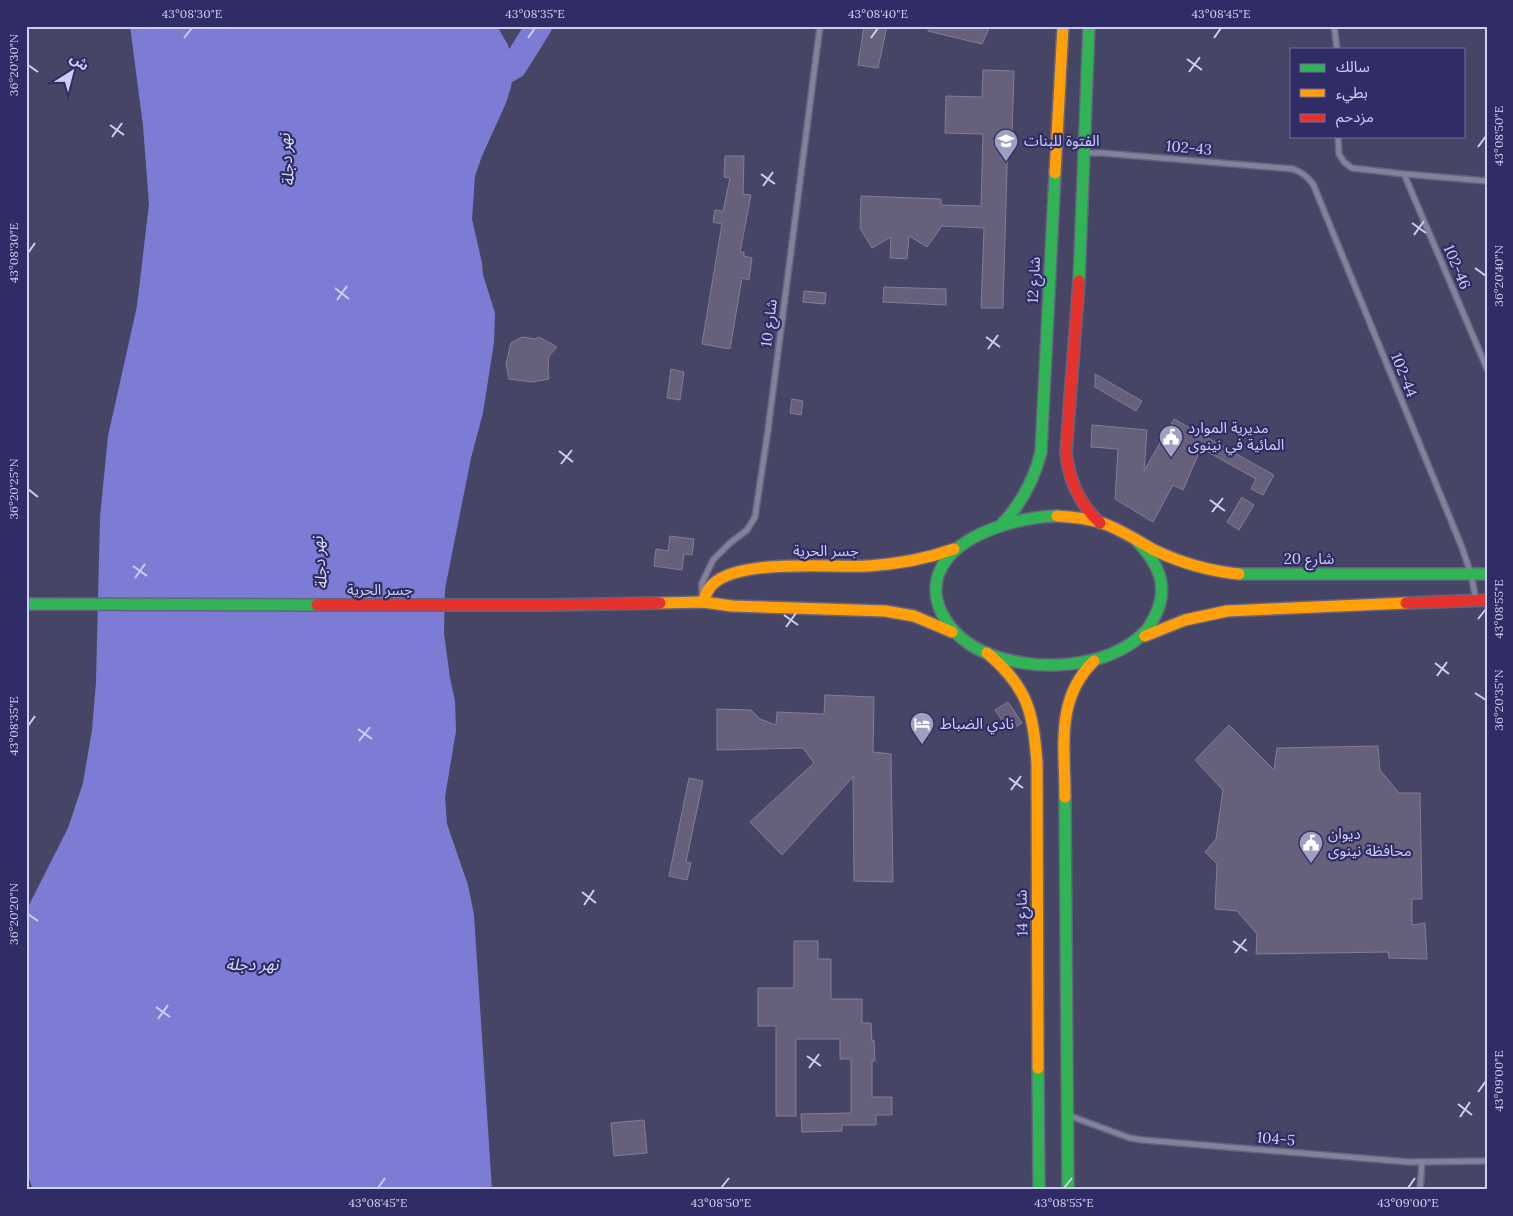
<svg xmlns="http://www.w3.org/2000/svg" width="1513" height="1216" font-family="Lora,'Noto Sans Arabic',serif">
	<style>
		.water { fill: #7c7cd5 }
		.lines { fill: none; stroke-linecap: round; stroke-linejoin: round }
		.river { stroke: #7c7cd5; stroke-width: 26 }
		.building { fill: #66607a; stroke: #827d98 }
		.street-casing { stroke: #64637f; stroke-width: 8 }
		.fast-casing { stroke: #64637f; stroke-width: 14 }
		.slow-casing { stroke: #64637f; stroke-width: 14 }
		.jam-casing { stroke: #64637f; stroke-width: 14 }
		.street { stroke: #82829b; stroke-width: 5 }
		.fast { stroke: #30b455; stroke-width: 11 }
		.slow { stroke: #ff9f0a; stroke-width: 11 }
		.jam { stroke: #e5322d; stroke-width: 11 }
		.ticks { fill: none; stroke: #cdcff2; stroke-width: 2 }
		.labels { text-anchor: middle; stroke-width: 4.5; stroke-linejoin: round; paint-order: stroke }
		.poi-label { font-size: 15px; fill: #cdcff2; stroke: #302d66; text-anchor: start }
		.street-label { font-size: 15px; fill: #cdcff2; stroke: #302d66 }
		.water-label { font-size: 16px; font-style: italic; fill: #dcdef8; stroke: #302d66 }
		.neatline { fill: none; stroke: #cdcff2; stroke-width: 2 }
		.ticks-label { font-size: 12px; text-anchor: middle; fill: #cdcff2 }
	</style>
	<rect width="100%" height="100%" fill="#474565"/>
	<!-- water -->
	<polygon class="water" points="130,26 497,26 508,45 514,66 511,87 506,103 482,156 475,176 472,219 482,263 483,275 495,313 494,342 483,413 471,458 445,589 444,633 450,678 455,701 456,731 445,797 447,824 468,885 474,915 492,1190 33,1190 26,1170 26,911 68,828 83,783 92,730 96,682 100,517 108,436 137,306 149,204 143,126"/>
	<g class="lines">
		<!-- river -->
		<polyline class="river" points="484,83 514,66 539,26"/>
	</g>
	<!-- building -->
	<g class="building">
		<polygon points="864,26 887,26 878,68 858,65"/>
		<polygon points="929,26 990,26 982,44 928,31"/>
		<polygon points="983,70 1014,71 1012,134 1008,134 1003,308 981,308 984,228 942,226 927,247 909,236 907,259 890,258 891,237 872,248 860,228 861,196 941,199 941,205 981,206 983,134 945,133 946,96 982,97"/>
		<polygon points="725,156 744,156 743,194 751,195 740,252 744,252 744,256 752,258 749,280 742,278 730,349 702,344 722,224 713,222 715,210 723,211 730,178 724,177"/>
		<polygon points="884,287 946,289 946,305 883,302"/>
		<polygon points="804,291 826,293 825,304 803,302"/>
		<polygon points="522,337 535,339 539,337 557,347 549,356 548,370 549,379 532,382 509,379 506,364 511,343"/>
		<polygon points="671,369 684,372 680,400 667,398"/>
		<polygon points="1095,374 1142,401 1136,411 1095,387"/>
		<polygon points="792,399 803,401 801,415 790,413"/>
		<polygon points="1174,419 1274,475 1263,495 1251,489 1256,479 1201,448 1183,490 1173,485 1153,522 1115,499 1118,449 1091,447 1092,425 1147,430 1144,471 1166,432 1172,432 1168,430"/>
		<polygon points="1242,497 1254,505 1239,530 1227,522"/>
		<polygon points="670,536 694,539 692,555 684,554 682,570 654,566 656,549 668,551"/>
		<polygon points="825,695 874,697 873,752 891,754 893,882 854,881 853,777 782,855 750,822 814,763 803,748 717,750 717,709 751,710 760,719 776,725 777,712 824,714"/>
		<polygon points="1008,702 1022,723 1009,731 995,710"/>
		<polygon points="1229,725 1274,770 1277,748 1378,746 1380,770 1399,793 1420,793 1422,899 1412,899 1412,925 1425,923 1427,959 1389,958 1388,952 1256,954 1257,934 1237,911 1215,909 1217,864 1205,852 1216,839 1223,790 1195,760"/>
		<polygon points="689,778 703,781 686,862 691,863 687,880 669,876"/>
		<polygon points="794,941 818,941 818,959 831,959 831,999 862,999 862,1023 871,1023 872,1041 874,1040 875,1061 872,1061 872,1097 892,1097 892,1115 876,1115 876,1125 842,1125 842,1131 802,1132 801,1114 851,1113 851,1059 840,1059 840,1039 796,1039 796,1116 776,1116 776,1026 758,1026 758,988 794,988"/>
		<polygon points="644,1120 647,1153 614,1156 611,1123"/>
	</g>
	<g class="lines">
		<defs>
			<g id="street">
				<polyline points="1334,26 1337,49"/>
				<polyline points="1338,136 1339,154 1344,162 1352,168 1404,174 1487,181"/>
				<path d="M 1086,153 L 1102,153 L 1293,169 C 1302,172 1307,176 1313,184 L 1461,545 L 1471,574 L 1476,600"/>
				<polyline points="1404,174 1487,369"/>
				<polyline points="702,593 702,583 713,560 730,543 747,530 755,517 768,430 820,26"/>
				<polyline points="1070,1116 1130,1138 1143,1140 1409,1162 1487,1161"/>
				<polyline points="1420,1190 1422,1162"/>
			</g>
			<g id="fast">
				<polyline points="1079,281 1089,26"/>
				<path d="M 1057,516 C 1022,517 970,530 947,559 C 919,595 949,637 984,652 C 1032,673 1107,670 1145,632 C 1149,628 1152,621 1155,616 C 1170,586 1158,563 1137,541"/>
				<path d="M 1002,524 C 1022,503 1034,480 1041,452 L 1055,173"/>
				<polyline points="1239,574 1487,574"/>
				<polyline points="26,604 317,605"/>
				<polyline points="1065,797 1068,1190"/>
				<polyline points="1038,1068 1039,1190"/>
			</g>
			<g id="slow">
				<polyline points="1055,173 1063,26"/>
				<path d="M 1057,516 C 1072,517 1085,518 1099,522 C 1119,528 1136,540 1154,550 C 1181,563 1209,571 1239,574"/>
				<path d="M 703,602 C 705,596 707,590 712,585 C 738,558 831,568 868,566 C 898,564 926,559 954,549"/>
				<polyline points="660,603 703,602 732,606 885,611 914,616 952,632"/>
				<polyline points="1145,636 1185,620 1227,611 1406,603"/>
				<path d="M 987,653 C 1028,687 1033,712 1037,763 L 1038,1068"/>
				<path d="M 1065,797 C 1065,747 1055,699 1094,661"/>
			</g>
			<g id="jam">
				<path d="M 1079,281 L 1066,452 C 1069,481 1079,503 1100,523"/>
				<polyline points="1406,603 1487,600"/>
				<polyline points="317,605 548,605 660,603"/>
			</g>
		</defs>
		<!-- street casing -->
		<use href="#street" class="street-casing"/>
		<!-- fast casing -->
		<use href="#fast" class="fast-casing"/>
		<!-- slow casing -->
		<use href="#slow" class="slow-casing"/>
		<!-- jam casing -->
		<use href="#jam" class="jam-casing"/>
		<!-- street -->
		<use href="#street" class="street"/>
		<!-- fast -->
		<use href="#fast" class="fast"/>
		<!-- slow -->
		<use href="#slow" class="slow"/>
		<!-- jam -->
		<use href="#jam" class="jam"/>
	</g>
	<!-- ticks -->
	<path class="ticks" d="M 184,38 L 192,28M 528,38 L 535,28M 871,38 L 878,28M 1214,38 L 1221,28M 1187,59 L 1202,70M 28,65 L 38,72M 1189,72 L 1200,57M 110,125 L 124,135M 112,137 L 122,123M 1478,147 L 1486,136M 761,174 L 775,184M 763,186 L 773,172M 1412,223 L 1426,233M 1414,235 L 1424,221M 28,253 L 35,243M 1475,268 L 1486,276M 335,288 L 349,299M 337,300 L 347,286M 986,337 L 1000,347M 988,349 L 998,335M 559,451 L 573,462M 561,464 L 572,450M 28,489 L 38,497M 1210,500 L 1225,511M 1212,512 L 1223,498M 133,566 L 147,576M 135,578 L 145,564M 784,615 L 798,625M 1478,619 L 1486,609M 786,627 L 796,613M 1435,663 L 1449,674M 1437,676 L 1447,662M 1475,693 L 1486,700M 28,726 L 35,716M 358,729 L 372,739M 359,741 L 370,727M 1009,778 L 1023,788M 1011,790 L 1021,776M 582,892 L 596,903M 584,905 L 594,890M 28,914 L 38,921M 1233,941 L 1247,951M 1235,953 L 1246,939M 156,1007 L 170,1017M 158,1019 L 168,1005M 807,1056 L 821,1066M 809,1068 L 819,1054M 1478,1092 L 1486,1081M 1458,1104 L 1472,1115M 1460,1117 L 1470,1102M 378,1188 L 385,1178M 721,1188 L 729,1178M 1064,1188 L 1072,1178M 1408,1188 L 1415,1178"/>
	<!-- icons -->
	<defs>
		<symbol id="school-pin" viewBox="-11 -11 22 30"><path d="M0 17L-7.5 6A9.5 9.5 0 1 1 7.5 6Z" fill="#9e9fc1" stroke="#302d66"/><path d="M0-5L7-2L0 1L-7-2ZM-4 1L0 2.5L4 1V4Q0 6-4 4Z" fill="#fff"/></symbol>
		<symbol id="civic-pin" viewBox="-11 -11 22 30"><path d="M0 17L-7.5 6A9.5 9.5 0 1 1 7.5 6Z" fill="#9e9fc1" stroke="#302d66"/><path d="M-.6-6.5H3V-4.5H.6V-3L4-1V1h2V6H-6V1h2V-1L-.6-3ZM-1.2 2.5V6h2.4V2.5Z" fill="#fff"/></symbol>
		<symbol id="hotel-pin" viewBox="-11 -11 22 30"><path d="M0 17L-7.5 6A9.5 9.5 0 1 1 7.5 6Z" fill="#9e9fc1" stroke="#302d66"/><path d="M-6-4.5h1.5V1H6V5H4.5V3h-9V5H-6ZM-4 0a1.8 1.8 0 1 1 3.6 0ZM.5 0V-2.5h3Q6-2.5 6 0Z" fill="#fff"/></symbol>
	</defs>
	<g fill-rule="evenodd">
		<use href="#school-pin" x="992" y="127" width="28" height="38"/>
		<use href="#civic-pin" x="1157" y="423" width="28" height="38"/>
		<use href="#hotel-pin" x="908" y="710" width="28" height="38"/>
		<use href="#civic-pin" x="1297" y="829" width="28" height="38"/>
	</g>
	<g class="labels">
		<!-- poi labels -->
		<g class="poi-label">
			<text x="1024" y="146">الفتوة للبنات</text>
			<text x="1188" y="433">مديرية الموارد<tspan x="1188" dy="17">المائية في نينوى</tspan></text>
			<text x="940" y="729">نادي الضباط</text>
			<text x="1328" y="839">ديوان<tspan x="1328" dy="17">محافظة نينوى</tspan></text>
		</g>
		<!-- street labels -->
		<g class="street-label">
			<text transform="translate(1189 148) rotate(5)" y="5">102-43</text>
			<text transform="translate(1457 267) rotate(67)" y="5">102-46</text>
			<text transform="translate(1034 280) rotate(-87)" y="5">شارع 12</text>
			<text transform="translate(769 323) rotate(-83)" y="5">شارع 10</text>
			<text transform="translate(1404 375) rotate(68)" y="5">102-44</text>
			<text x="826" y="556">جسر الحرية</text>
			<text x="1309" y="564">شارع 20</text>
			<text x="380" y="595">جسر الحرية</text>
			<text transform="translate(1022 913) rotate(-91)" y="5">شارع 14</text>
			<text transform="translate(1276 1139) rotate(5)" y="5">104-5</text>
		</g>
		<!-- water labels -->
		<g class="water-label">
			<text transform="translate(286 160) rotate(-95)" y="6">نهر دجلة</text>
			<text transform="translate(319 563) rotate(-95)" y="6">نهر دجلة</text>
			<text x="252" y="970">نهر دجلة</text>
		</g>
	</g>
	<!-- border -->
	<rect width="1513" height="1216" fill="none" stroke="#302d66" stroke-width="55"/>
	<!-- legend -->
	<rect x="1290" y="48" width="175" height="90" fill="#302d66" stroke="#6f6e9e"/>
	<rect x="1300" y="64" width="25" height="8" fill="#30b455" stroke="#6f6e9e"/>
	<text x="1336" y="72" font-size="15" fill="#cdcff2">سالك</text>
	<rect x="1300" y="89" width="25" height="8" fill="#ff9f0a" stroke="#6f6e9e"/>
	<text x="1336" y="98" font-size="15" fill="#cdcff2">بطيء</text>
	<rect x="1300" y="114" width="25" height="8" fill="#e5322d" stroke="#6f6e9e"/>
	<text x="1336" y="122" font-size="15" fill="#cdcff2">مزدحم</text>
	<!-- north arrow -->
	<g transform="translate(72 72) rotate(36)" stroke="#302d66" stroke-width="4" paint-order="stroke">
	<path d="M0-4L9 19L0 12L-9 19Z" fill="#cdcff2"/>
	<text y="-8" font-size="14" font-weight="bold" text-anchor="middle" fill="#cdcff2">ش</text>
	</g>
	<rect x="28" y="28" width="1458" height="1160" class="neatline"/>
	<g class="ticks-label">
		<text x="192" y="18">43°08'30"E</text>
		<text x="535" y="18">43°08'35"E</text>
		<text x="878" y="18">43°08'40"E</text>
		<text x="1221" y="18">43°08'45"E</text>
		<text transform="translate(14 65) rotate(-90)" y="4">36°20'30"N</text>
		<text transform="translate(1499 136) rotate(-90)" y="4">43°08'50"E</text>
		<text transform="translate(14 253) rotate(-90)" y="4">43°08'30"E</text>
		<text transform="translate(1499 276) rotate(-90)" y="4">36°20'40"N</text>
		<text transform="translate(14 489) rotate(-90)" y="4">36°20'25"N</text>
		<text transform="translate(1499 609) rotate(-90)" y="4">43°08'55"E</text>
		<text transform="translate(1499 700) rotate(-90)" y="4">36°20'35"N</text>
		<text transform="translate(14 726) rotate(-90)" y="4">43°08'35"E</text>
		<text transform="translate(14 914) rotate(-90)" y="4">36°20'20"N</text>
		<text transform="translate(1499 1081) rotate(-90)" y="4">43°09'00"E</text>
		<text x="378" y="1207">43°08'45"E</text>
		<text x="721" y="1207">43°08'50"E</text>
		<text x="1064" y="1207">43°08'55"E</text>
		<text x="1408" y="1207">43°09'00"E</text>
	</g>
</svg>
